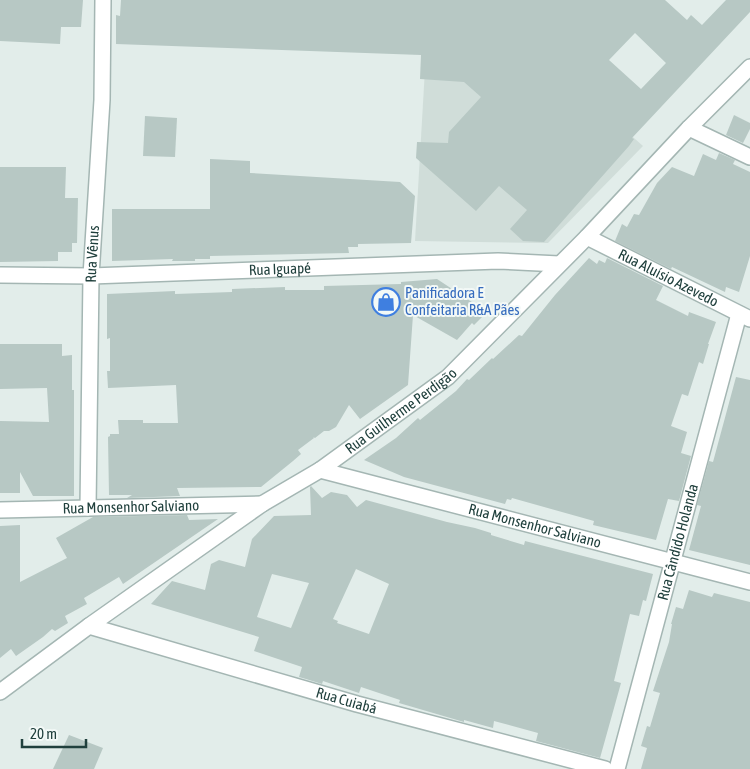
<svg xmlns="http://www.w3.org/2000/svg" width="750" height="769" font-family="'Asap Condensed',sans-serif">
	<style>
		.built { fill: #d0ddd9 }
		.building { fill: #b7c8c4; fill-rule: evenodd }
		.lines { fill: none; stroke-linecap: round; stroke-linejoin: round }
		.minor-casing { stroke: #a4b6b3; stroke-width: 18 }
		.minor { stroke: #fff; stroke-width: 15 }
		.labels { text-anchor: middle; stroke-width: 4; stroke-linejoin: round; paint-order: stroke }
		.street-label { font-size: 15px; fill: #20403d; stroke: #f3f9f7 }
		.shop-label { font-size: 15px; fill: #366cbe; stroke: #f3f9f7; text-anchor: start }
	</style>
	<rect width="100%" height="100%" fill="#e2edea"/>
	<!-- built -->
	<polygon class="built" points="429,0 478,0 643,146 548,243 415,241"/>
	<!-- building -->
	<g class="building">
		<polygon points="0,0 83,0 81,27 61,27 60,44 0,41"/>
		<path d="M 121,0 L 665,0 L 687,20 L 691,15 L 702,25 L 726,0 L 750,0 L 750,12 L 632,138 L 634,139 L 629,146 L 544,242 L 523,241 L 510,229 L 527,210 L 499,186 L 476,211 L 416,158 L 417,142 L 448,143 L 449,132 L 481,97 L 464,82 L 420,79 L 421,55 L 116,44 L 116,15 L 120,16 ZM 635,33 L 666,63 L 641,89 L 609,60 Z"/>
		<polygon points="734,115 750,123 750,129 743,143 726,135"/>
		<polygon points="145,116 177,118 175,157 143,156"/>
		<polygon points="719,153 735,160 733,164 750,172 750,256 739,292 726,287 725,292 672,267 671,269 615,241 622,224 627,227 634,214 639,215 657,183 672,167 694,176 703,154 716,160"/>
		<polygon points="210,159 250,161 250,173 400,182 415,196 411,243 358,244 358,247 348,247 349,253 210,256 210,259 195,259 195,261 172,261 173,259 112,261 112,209 210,209"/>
		<polygon points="0,167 66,167 65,198 78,198 77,243 72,243 72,252 58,252 58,261 0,262"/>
		<polygon points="589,258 597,264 599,260 605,263 607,258 663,286 656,300 688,316 689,312 716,322 708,344 709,344 703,364 699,362 688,396 682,394 671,426 687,432 681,453 691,456 679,501 668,499 656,540 593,525 594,521 512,498 511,500 507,499 505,504 404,477 364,460 396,438 418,418 420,420 456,391 467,379 469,380 492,358 493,359 519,335 522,336 555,295"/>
		<polygon points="437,279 487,312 474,325 472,323 457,340 413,315 408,385 360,419 349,405 336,427 329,431 324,431 315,438 313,437 314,438 298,450 301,454 293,461 261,487 177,488 180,496 127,498 132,495 109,495 108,437 110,436 110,434 119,434 118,420 143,420 143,423 178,423 176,385 108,388 107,371 110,371 110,338 107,339 107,294 175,291 175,294 232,292 232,289 285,287 285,290 324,290 324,286 401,284 401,282"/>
		<polygon points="0,344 62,344 62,356 72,355 72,390 74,390 74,496 33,496 20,472 20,493 0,493 0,421 49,422 47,388 0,389"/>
		<polygon points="736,377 750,380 750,565 689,550 701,506 697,505 709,461 713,462"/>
		<path d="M 311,486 L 322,498 L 331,492 L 347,495 L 357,507 L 366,500 L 447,522 L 475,528 L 491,533 L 491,535 L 524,545 L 525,541 L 653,574 L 646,601 L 643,600 L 639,616 L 630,614 L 614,681 L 621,683 L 600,758 L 536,741 L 538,733 L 494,721 L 493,728 L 464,720 L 464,722 L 399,703 L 400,700 L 361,687 L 359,693 L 323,681 L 322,684 L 306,679 L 299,677 L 302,667 L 254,651 L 259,637 L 151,604 L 172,581 L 205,590 L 211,564 L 219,560 L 245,567 L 252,539 L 274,516 L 311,515 L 310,487 ZM 356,569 L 389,584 L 369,634 L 337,623 L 338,621 L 333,619 ZM 272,574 L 309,583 L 291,628 L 257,617 Z"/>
		<polygon points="187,515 189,520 218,519 123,584 119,577 84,598 87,604 65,616 68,623 55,631 52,629 43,637 16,656 11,649 0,658 0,526 20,525 20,582 67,558 56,538 93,517"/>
		<polygon points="689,590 712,597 714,593 750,602 750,769 641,769 647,748 641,746 647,726 650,727 660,693 653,691 669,642 672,624 671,624 676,607 683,609"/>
		<polygon points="69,735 103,748 94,769 53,769"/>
	</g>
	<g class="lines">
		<defs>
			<g id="minor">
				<polyline points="689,128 750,157"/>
				<path id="s1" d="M 587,237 L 750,319"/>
				<path id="s2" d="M 0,275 L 91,276 L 498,261 L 559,264"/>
				<path id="s3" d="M 320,470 L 750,582"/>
				<path id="s4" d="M 88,508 L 91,276 L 102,100 L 103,0"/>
				<path id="s5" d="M 0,510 L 262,504"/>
				<path id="s6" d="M 89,626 L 357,704 L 605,769"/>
				<path id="s7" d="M 0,692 L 89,626 L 262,504 L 320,470 L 448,377 L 587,237 L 689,128 L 750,67"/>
				<path id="s8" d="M 617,769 L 739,314"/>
			</g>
		</defs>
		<!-- minor casing -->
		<use href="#minor" class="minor-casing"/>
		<!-- minor -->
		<use href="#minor" class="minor"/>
	</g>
	<!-- icons -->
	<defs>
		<symbol id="shop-ring" viewBox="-11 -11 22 22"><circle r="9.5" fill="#f3f9f7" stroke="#3f7fe0" stroke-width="1.5"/><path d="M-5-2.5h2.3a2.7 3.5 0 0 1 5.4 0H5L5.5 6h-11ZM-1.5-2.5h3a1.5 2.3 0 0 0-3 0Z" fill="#3f7fe0"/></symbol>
	</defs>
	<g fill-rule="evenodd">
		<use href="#shop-ring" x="370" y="286" width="32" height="32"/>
	</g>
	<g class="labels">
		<!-- street labels -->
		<g class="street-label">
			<text dy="5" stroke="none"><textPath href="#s4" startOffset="254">Rua Vênus</textPath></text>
			<text dy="5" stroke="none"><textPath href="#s2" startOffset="280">Rua Iguapé</textPath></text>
			<text dy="5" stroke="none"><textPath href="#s1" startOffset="91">Rua Aluísio Azevedo</textPath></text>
			<text dy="5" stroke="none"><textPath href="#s7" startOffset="490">Rua Guilherme Perdigão</textPath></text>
			<text dy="5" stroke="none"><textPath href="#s5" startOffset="131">Rua Monsenhor Salviano</textPath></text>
			<text dy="5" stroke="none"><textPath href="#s3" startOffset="222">Rua Monsenhor Salviano</textPath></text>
			<text dy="5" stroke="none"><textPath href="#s8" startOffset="235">Rua Cândido Holanda</textPath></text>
			<text dy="5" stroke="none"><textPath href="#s6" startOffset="268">Rua Cuiabá</textPath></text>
		</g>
		<!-- shop labels -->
		<g class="shop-label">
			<text x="405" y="298">Panificadora E<tspan x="405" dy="17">Confeitaria R&amp;A Pães</tspan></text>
		</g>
	</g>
	<!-- scale -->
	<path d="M22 739v8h64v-8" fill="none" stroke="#20403d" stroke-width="2.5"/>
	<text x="30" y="739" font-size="15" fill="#20403d" stroke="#f3f9f7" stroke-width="4" paint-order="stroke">20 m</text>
</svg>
